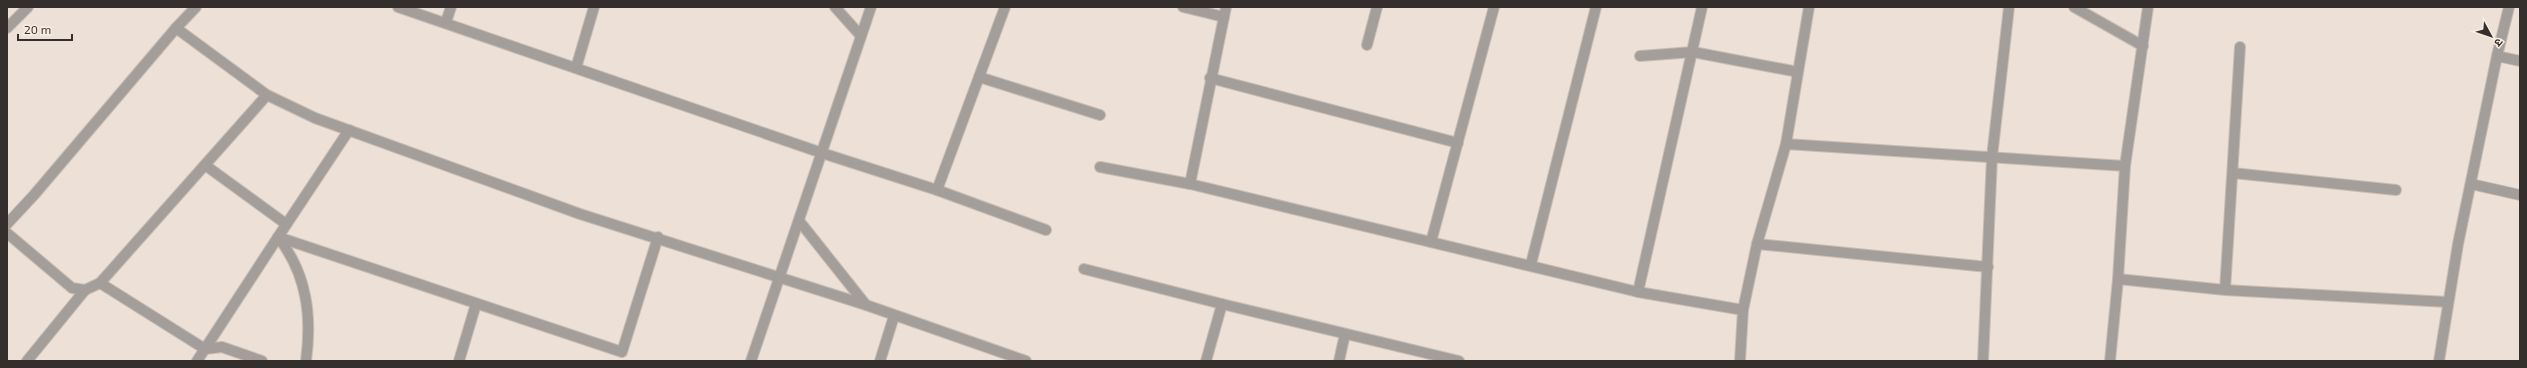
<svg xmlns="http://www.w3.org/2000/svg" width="2527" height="368" font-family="'Exo 2','Noto Sans Devanagari',sans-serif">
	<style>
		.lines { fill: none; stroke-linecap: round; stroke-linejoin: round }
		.minor-casing { stroke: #c8bdb4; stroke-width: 12 }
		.minor { stroke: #a49e9b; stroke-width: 10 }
	</style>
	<rect width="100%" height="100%" fill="#ede0d6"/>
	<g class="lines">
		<defs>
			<g id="minor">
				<polyline points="196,7 176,28 267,95 315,118 580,214 866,305 1026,361"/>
				<polyline points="398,7 822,153 937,190 1046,230"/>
				<polyline points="835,7 861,36"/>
				<polyline points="1183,7 1224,17"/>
				<polyline points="1226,7 1190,184 1638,292 1743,310"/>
				<polyline points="2074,7 2143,46"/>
				<polyline points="2509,7 2497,56 2520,61"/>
				<polyline points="446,22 451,7"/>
				<polyline points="7,28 28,7"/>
				<polyline points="1367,45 1377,7"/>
				<polyline points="1640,56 1693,52 1798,72"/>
				<polyline points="576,68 594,7"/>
				<polyline points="979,77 1100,115"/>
				<polyline points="1210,78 1458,143"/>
				<polyline points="1786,144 2125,166"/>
				<polyline points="205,165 286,224"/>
				<polyline points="1100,167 1190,184"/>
				<polyline points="2233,173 2396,190"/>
				<polyline points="2471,184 2520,195"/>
				<polyline points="937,190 1005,7"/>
				<polyline points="800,222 866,305"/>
				<polyline points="7,224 34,195 176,28"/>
				<polyline points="7,233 72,288 85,290 100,283"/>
				<polyline points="1431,242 1494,7"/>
				<polyline points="1757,244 1988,267"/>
				<polyline points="1531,264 1596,7"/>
				<polyline points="1084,269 1222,304"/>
				<polyline points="2118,279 2225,290 2448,302"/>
				<polyline points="2225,290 2240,47"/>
				<polyline points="1638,292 1702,7"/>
				<polyline points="27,361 85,290"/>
				<polyline points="197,361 278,237 622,352 658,237"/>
				<polyline points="262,361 222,347 205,349 100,283 267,95"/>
				<path d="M 306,361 C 312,316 307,274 278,237 L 349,130"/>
				<polyline points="459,361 476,304"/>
				<polyline points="751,361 871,7"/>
				<polyline points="880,361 894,316"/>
				<polyline points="1206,361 1222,304 1459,361"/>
				<polyline points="1339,361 1345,334"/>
				<polyline points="1740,361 1743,310 1757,244 1786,144 1809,7"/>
				<polyline points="1983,361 1992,157 2009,7"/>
				<polyline points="2110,361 2118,279 2125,166 2148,7"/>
				<polyline points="2439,361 2458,244 2497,56"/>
			</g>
		</defs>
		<!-- minor casing -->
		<use href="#minor" class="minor-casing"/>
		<!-- minor -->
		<use href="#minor" class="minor"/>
	</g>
	<!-- border -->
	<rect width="2527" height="368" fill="none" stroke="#342f2c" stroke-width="16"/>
	<!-- north arrow -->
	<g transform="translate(2491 36) rotate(130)" stroke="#faede3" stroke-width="3" paint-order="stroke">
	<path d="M0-3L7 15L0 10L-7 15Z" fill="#342f2c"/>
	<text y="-6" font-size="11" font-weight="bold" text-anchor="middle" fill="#342f2c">उ</text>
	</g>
	<!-- scale -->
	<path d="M18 34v6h54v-6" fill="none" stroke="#342f2c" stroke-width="2"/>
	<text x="24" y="34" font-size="12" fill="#342f2c" stroke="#faede3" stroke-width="3" paint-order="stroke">20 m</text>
</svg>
